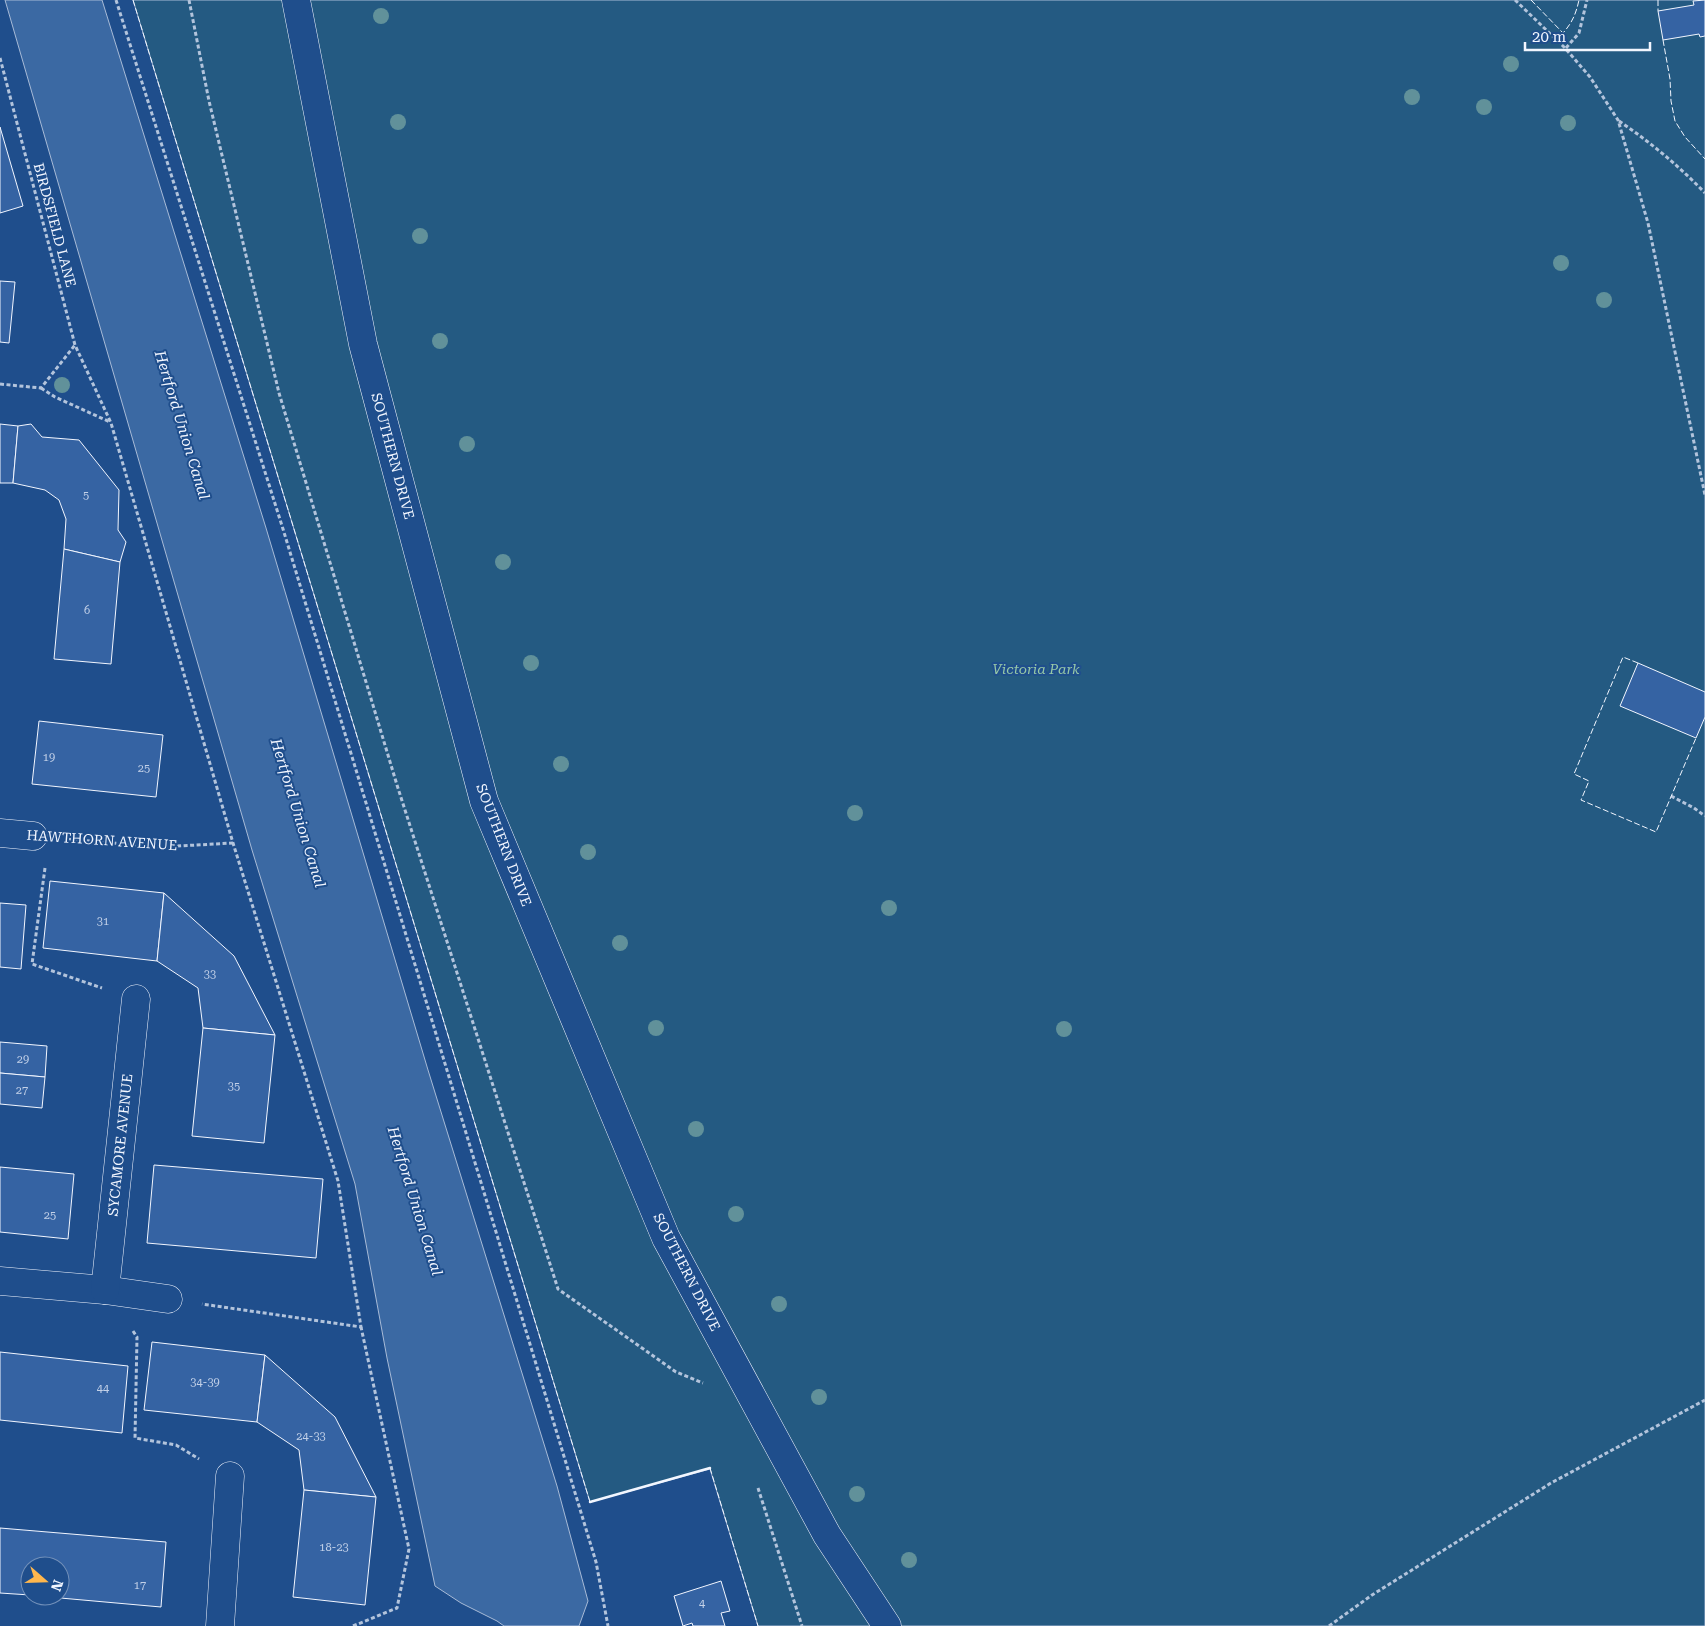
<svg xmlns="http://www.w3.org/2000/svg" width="1705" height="1626" font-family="'Roboto Serif',serif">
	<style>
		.green { fill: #245a82; stroke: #a8bbd7 }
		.water { fill: #3b69a3; stroke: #a8bbd7 }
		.building { fill: #3563a3; stroke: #f2f6ff }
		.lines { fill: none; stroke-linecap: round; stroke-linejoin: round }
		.street-casing { stroke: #f2f6ff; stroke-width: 29 }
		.path { stroke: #b3c4dc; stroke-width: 3; stroke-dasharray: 4 2.5; stroke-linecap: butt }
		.street { stroke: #1f4e8c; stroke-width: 28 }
		.fence { stroke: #f2f6ff; stroke-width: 1; stroke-dasharray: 6 2.5; stroke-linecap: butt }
		.wall { stroke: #f2f6ff; stroke-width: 2.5 }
		.tree { fill: #61919a }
		.labels { text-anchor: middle; stroke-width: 4; stroke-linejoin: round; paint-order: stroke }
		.number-label { font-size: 11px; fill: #c3d1e8 }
		.street-label { font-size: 14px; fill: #f2f6ff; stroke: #1f4e8c }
		.park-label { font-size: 14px; font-style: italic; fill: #97c8a6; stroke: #1f4e8c }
		.water-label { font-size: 15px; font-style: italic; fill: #f2f6ff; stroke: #1f4e8c }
	</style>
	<rect width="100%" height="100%" fill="#1f4e8c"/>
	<!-- green -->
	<polygon class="green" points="133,0 1705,0 1705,1626 758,1626 710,1469 590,1502"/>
	<!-- water -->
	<polygon class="water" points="5,0 102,0 266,528 428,1070 557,1486 588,1601 579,1626 504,1626 497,1621 461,1603 435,1586 387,1358 355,1184 252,850"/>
	<!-- building -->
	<g class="building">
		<polygon points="1705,0 1705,36 1700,37 1699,34 1663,40 1658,11 1694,5 1693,1"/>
		<polygon points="0,127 23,206 0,213"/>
		<polygon points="0,281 15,282 9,343 0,342"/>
		<polygon points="0,424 18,426 13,483 0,483"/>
		<polygon points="31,424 42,437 79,440 119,490 118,530 126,542 120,562 64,549 66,519 59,500 45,490 13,483 18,426"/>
		<polygon points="64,549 120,562 111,664 54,659"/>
		<polygon points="1638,663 1705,692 1705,717 1696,738 1620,706"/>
		<polygon points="39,721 163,735 156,797 32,784"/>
		<polygon points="50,881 164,893 157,961 43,948"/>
		<polygon points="164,893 234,956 275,1035 203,1028 198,988 157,961"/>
		<polygon points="0,903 26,905 21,969 0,967"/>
		<polygon points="203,1028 275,1035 264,1143 192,1136"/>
		<polygon points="0,1042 47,1046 45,1077 0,1073"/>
		<polygon points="0,1073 45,1077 42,1108 0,1104"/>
		<polygon points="154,1165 323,1179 316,1258 147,1243"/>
		<polygon points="0,1167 74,1174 68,1239 0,1232"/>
		<polygon points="152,1342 265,1355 257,1422 144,1410"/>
		<polygon points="0,1352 128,1366 122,1433 0,1420"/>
		<polygon points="265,1355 335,1417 376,1497 304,1490 299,1450 257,1422"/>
		<polygon points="304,1490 376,1497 365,1605 293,1597"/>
		<polygon points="0,1528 166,1542 161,1607 38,1596 60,1596 60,1566 30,1566 30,1595 0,1593"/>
		<polygon points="721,1581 730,1611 721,1613 725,1626 693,1626 692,1623 683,1626 674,1596"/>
	</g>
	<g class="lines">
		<defs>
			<g id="street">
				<polyline points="296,0 363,344 484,801 666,1238 827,1535 887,1626"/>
				<polyline points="0,833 33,836"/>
				<polyline points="0,1281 105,1290 168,1299"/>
				<polyline points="105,1290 136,999"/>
				<polyline points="220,1626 230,1476"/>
			</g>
		</defs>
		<!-- street casing -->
		<use href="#street" class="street-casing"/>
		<!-- path -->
		<g class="path">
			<polyline points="116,0 283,529 596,1562 608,1626"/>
			<polyline points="189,0 209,101 279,393 397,785 558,1289 676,1372 703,1383"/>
			<polyline points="1515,0 1565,48 1590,77 1618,120 1648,223 1705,495"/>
			<polyline points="1566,48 1579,33 1587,0"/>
			<polyline points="0,58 75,345 111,423 233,843 338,1181 361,1327 202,1304"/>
			<path d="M 1619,121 C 1650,142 1679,166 1705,193"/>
			<polyline points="0,384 41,388 75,345"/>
			<polyline points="41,388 55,397 110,422"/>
			<polyline points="1671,796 1694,808 1705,816"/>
			<polyline points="67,839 160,847 233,843"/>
			<polyline points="45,868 32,964 102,988"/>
			<polyline points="133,1331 137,1337 135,1438 176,1445 199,1459"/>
			<polyline points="758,1488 802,1626"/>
			<polyline points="353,1626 397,1608 409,1549 361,1327"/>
			<polyline points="1329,1626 1372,1595 1551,1483 1705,1400"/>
		</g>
		<!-- street -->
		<use href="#street" class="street"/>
		<!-- fence -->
		<g class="fence">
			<polyline points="133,0 590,1502"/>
			<path d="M 1531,0 L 1563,33 C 1572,23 1576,14 1579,0"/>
			<polyline points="1658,0 1658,11"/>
			<polyline points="1663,40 1670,79 1671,101 1675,121 1685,137 1705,159"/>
			<polyline points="1638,663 1623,657 1574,774 1589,781 1581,800 1656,832 1696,738"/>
			<polyline points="710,1468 758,1626"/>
		</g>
		<!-- wall -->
		<polyline class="wall" points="590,1502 710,1468"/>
	</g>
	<!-- trees -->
	<g class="tree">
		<circle cx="381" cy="16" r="8"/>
		<circle cx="1511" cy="64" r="8"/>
		<circle cx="1412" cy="97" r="8"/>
		<circle cx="1484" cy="107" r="8"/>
		<circle cx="398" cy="122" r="8"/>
		<circle cx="1568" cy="123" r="8"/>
		<circle cx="420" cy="236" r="8"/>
		<circle cx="1561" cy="263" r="8"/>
		<circle cx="1604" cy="300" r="8"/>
		<circle cx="440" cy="341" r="8"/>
		<circle cx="62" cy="385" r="8"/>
		<circle cx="467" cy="444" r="8"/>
		<circle cx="503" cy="562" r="8"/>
		<circle cx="531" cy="663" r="8"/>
		<circle cx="561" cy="764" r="8"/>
		<circle cx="855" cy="813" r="8"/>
		<circle cx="588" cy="852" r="8"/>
		<circle cx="889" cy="908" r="8"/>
		<circle cx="620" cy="943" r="8"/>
		<circle cx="656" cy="1028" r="8"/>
		<circle cx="1064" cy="1029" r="8"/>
		<circle cx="696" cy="1129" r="8"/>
		<circle cx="736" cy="1214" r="8"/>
		<circle cx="779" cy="1304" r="8"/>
		<circle cx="819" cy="1397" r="8"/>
		<circle cx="857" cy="1494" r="8"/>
		<circle cx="909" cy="1560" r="8"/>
	</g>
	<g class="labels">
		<!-- number labels -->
		<g class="number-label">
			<text x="86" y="499">5</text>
			<text x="87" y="614">6</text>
			<text x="49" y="761">19</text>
			<text x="144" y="772">25</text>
			<text x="103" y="925">31</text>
			<text x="210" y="978">33</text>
			<text x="23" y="1063">29</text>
			<text x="234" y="1090">35</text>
			<text x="22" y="1094">27</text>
			<text x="50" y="1219">25</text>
			<text x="205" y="1386">34-39</text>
			<text x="103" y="1392">44</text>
			<text x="311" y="1440">24-33</text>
			<text x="334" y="1551">18-23</text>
			<text x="140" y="1589">17</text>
			<text x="702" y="1607">4</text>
		</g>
		<!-- street labels -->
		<g class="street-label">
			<text transform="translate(55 225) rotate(75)" y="5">BIRDSFIELD LANE</text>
			<text transform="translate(393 456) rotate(75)" y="5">SOUTHERN DRIVE</text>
			<text transform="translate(102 840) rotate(4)" y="5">HAWTHORN AVENUE</text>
			<text transform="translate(504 845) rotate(69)" y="5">SOUTHERN DRIVE</text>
			<text transform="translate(120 1145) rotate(-84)" y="5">SYCAMORE AVENUE</text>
			<text transform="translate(687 1272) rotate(63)" y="5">SOUTHERN DRIVE</text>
		</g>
		<!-- park labels -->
		<g class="park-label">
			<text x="1036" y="674">Victoria Park</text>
		</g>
		<!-- water labels -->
		<g class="water-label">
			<text transform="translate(182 425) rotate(73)" y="5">Hertford Union Canal</text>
			<text transform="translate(298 813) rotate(73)" y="5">Hertford Union Canal</text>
			<text transform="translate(415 1201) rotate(73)" y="5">Hertford Union Canal</text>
		</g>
	</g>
	<!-- north arrow -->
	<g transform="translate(45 1581) rotate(110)"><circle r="24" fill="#1f4e8c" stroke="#7391ba"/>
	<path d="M0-4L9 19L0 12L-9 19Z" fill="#ffb74d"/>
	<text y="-8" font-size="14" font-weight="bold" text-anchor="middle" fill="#f2f6ff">N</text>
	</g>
	<!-- scale -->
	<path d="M1525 42v8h125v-8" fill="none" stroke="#f2f6ff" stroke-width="2.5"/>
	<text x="1532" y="42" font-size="15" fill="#f2f6ff" stroke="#1f4e8c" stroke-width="4" paint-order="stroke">20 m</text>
</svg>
